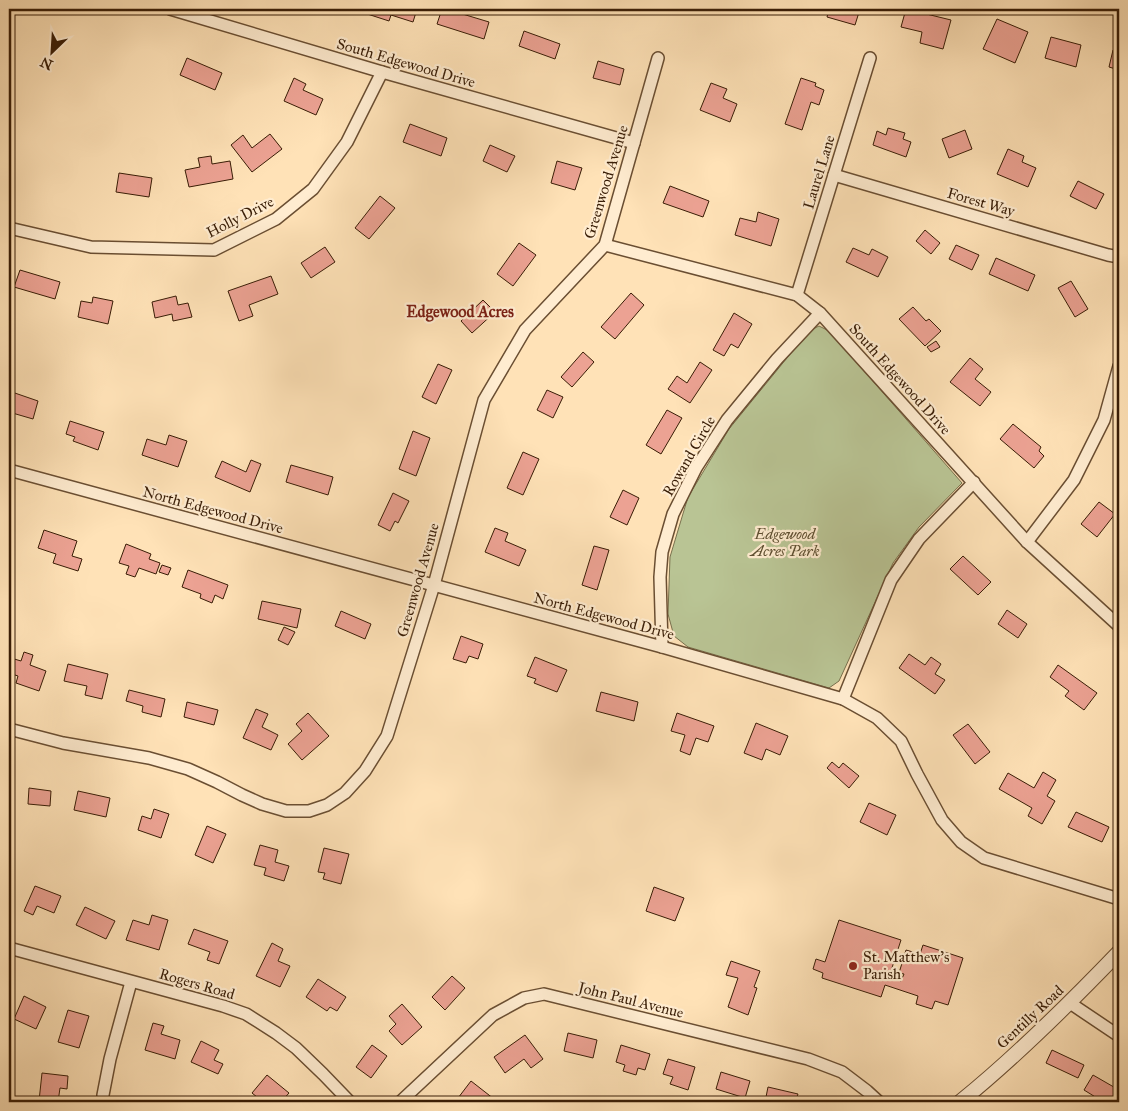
<svg xmlns="http://www.w3.org/2000/svg" width="1128" height="1111" font-family="'IM FELL Great Primer',serif">
	<style>
		.green { fill: #b9c494; stroke: #79704d }
		.building { fill: #eca293; stroke: #391d06 }
		.lines { fill: none; stroke-linecap: round; stroke-linejoin: round }
		.minor-casing { stroke: #6a4e32; stroke-width: 14 }
		.tertiary-casing { stroke: #6a4e32; stroke-width: 16 }
		.minor { stroke: #ffecd0; stroke-width: 11 }
		.tertiary { stroke: #ffecd0; stroke-width: 14 }
		.poi-dot { fill: #8f2418; stroke: #ffecd0; stroke-width: 2 }
		.labels { text-anchor: middle; stroke-width: 4.5; stroke-linejoin: round; paint-order: stroke }
		.street-label { font-size: 15px; fill: #391d06; stroke: #ffecd0 }
		.park-label { font-size: 15px; font-style: italic; fill: #5f4f31; stroke: #ffecd0 }
		.poi-label { font-size: 15px; fill: #391d06; stroke: #ffecd0; text-anchor: start }
		.neighbourhood-label { font-size: 16px; font-weight: bold; fill: #7a1f14; stroke: #ffecd0 }
	</style>
	<rect width="100%" height="100%" fill="#ffe2b7"/>
	<filter id="stains"><feTurbulence type="fractalNoise" baseFrequency=".004" numOctaves="4"/><feColorMatrix values="0 0 0 0 .2 0 0 0 0 .09 0 0 0 0 .02 0 0 0 .5 -.17"/></filter>
	<radialGradient id="worn" r=".72"><stop offset=".6" stop-color="#630" stop-opacity="0"/><stop offset="1" stop-color="#630" stop-opacity=".3"/></radialGradient>
	<!-- green -->
	<polygon class="green" points="819,326 829,331 962,483 919,527 893,563 839,681 829,688 688,647 674,636 668,614 670,557 688,497 729,429 809,331"/>
	<!-- building -->
	<g class="building">
		<polygon points="356,9 417,9 413,22 391,15 389,21 355,10"/>
		<polygon points="442,9 446,9 489,22 484,39 437,24"/>
		<polygon points="828,9 860,9 855,25 827,17 829,9"/>
		<polygon points="906,9 951,20 943,49 920,43 922,32 901,27"/>
		<polygon points="997,19 1028,32 1015,63 983,49"/>
		<polygon points="524,31 560,44 555,59 519,46"/>
		<polygon points="1051,37 1081,45 1076,67 1045,58"/>
		<polygon points="1113,50 1119,51 1119,70 1109,67"/>
		<polygon points="187,58 222,73 215,90 180,75"/>
		<polygon points="598,61 624,69 620,85 593,78"/>
		<polygon points="294,78 306,84 303,90 323,99 316,115 284,101"/>
		<polygon points="801,78 816,83 815,86 824,90 819,105 811,102 802,130 785,124"/>
		<polygon points="711,83 727,89 723,98 737,104 730,122 700,110"/>
		<polygon points="410,124 447,138 441,156 403,142"/>
		<polygon points="888,128 905,133 903,139 911,142 906,157 873,145 877,131 886,135"/>
		<polygon points="965,130 972,149 949,158 942,139"/>
		<polygon points="270,134 282,149 252,172 231,145 243,135 252,148"/>
		<polygon points="490,145 515,156 507,172 483,161"/>
		<polygon points="1008,149 1024,156 1022,162 1036,168 1028,187 997,174"/>
		<polygon points="211,156 212,164 230,161 233,179 189,187 185,170 200,167 198,158"/>
		<polygon points="557,161 582,168 575,190 551,183"/>
		<polygon points="119,173 152,178 149,197 116,192"/>
		<polygon points="1078,181 1104,194 1096,209 1070,196"/>
		<polygon points="670,186 709,201 703,217 663,203"/>
		<polygon points="380,196 395,208 369,239 355,228"/>
		<polygon points="758,212 779,219 771,246 735,235 740,218 756,222"/>
		<polygon points="925,230 940,243 931,254 916,241"/>
		<polygon points="519,243 536,255 513,286 497,274"/>
		<polygon points="956,245 979,255 972,270 949,259"/>
		<polygon points="325,247 335,262 311,278 301,263"/>
		<polygon points="853,248 869,255 872,249 888,257 878,277 846,262"/>
		<polygon points="996,258 1035,275 1028,291 989,274"/>
		<polygon points="20,270 60,282 55,299 14,287"/>
		<polygon points="271,276 278,294 249,305 253,316 239,321 228,291"/>
		<polygon points="1071,281 1088,309 1075,317 1058,288"/>
		<polygon points="631,293 644,305 615,339 601,327"/>
		<polygon points="176,296 178,305 188,303 192,317 173,321 172,314 155,318 152,302"/>
		<polygon points="93,297 113,301 108,324 78,317 81,301 92,303"/>
		<polygon points="483,300 495,312 472,333 461,321"/>
		<polygon points="913,307 926,321 929,319 941,331 925,346 899,319"/>
		<polygon points="734,313 752,324 738,348 731,344 724,356 713,350"/>
		<polygon points="936,341 940,347 931,352 927,347"/>
		<polygon points="583,352 594,362 572,387 561,377"/>
		<polygon points="970,358 983,369 975,379 991,392 980,406 950,382"/>
		<polygon points="700,362 712,370 690,403 668,389 677,376 687,383"/>
		<polygon points="438,364 452,370 436,404 422,397"/>
		<polygon points="547,390 563,397 553,418 537,410"/>
		<polygon points="9,391 38,401 33,419 9,412"/>
		<polygon points="667,410 682,418 661,454 646,445"/>
		<polygon points="70,421 104,432 98,450 73,441 75,437 66,434"/>
		<polygon points="1013,424 1041,447 1039,451 1044,456 1034,468 1000,439"/>
		<polygon points="413,431 430,438 416,476 399,469"/>
		<polygon points="169,435 187,441 178,467 142,455 147,439 166,445"/>
		<polygon points="523,452 539,459 523,495 507,488"/>
		<polygon points="251,460 261,464 250,492 215,477 222,461 246,472"/>
		<polygon points="291,465 333,477 328,495 286,482"/>
		<polygon points="623,490 639,498 627,525 610,517"/>
		<polygon points="393,493 409,501 398,523 395,521 390,531 378,525"/>
		<polygon points="1099,502 1115,514 1097,537 1081,524"/>
		<polygon points="495,528 508,533 505,541 526,550 519,566 485,552"/>
		<polygon points="44,530 77,541 72,556 82,559 78,571 53,563 56,554 38,548"/>
		<polygon points="126,544 151,554 149,559 160,563 156,574 139,568 135,577 126,574 129,566 119,563"/>
		<polygon points="594,546 609,550 597,590 582,585"/>
		<polygon points="963,556 991,582 978,595 950,569"/>
		<polygon points="162,565 171,568 168,575 159,572"/>
		<polygon points="188,570 228,585 223,599 215,595 212,603 200,598 201,594 182,587"/>
		<polygon points="262,601 301,609 297,628 258,619"/>
		<polygon points="1007,610 1027,624 1018,638 998,624"/>
		<polygon points="341,611 371,624 365,639 335,626"/>
		<polygon points="284,627 295,632 288,645 278,640"/>
		<polygon points="461,636 483,644 478,659 469,656 466,663 453,659"/>
		<polygon points="24,652 33,655 30,665 46,671 39,691 16,683 18,676 9,673 9,666 11,658 21,661"/>
		<polygon points="909,654 925,665 931,657 941,664 935,674 945,680 935,694 899,668"/>
		<polygon points="535,657 567,670 557,692 534,683 536,679 527,676"/>
		<polygon points="68,664 108,674 102,699 85,695 87,686 64,681"/>
		<polygon points="1058,665 1097,693 1084,710 1065,696 1069,691 1050,677"/>
		<polygon points="129,690 165,699 161,717 142,712 143,706 126,701"/>
		<polygon points="601,692 638,702 634,721 596,711"/>
		<polygon points="187,702 218,710 214,725 184,717"/>
		<polygon points="256,709 268,714 262,727 278,735 271,750 243,738"/>
		<polygon points="308,713 329,736 302,760 288,744 302,731 296,724"/>
		<polygon points="677,713 714,726 708,742 696,738 690,755 680,751 685,735 671,731"/>
		<polygon points="756,723 788,736 780,755 766,749 762,760 744,753"/>
		<polygon points="968,724 990,752 975,764 953,735"/>
		<polygon points="832,762 839,768 843,763 859,776 849,788 827,768"/>
		<polygon points="1043,772 1056,780 1047,796 1055,801 1042,824 1028,816 1032,808 999,789 1008,773 1034,788"/>
		<polygon points="29,788 51,791 50,806 28,804"/>
		<polygon points="78,791 110,798 106,817 74,810"/>
		<polygon points="869,803 896,815 887,835 860,822"/>
		<polygon points="154,809 169,814 161,838 138,830 142,816 151,819"/>
		<polygon points="1076,812 1109,827 1102,842 1068,827"/>
		<polygon points="207,826 226,834 213,863 195,855"/>
		<polygon points="260,845 278,850 275,862 289,866 284,881 264,875 266,868 254,865"/>
		<polygon points="324,848 349,854 341,884 323,879 325,873 318,872"/>
		<polygon points="35,886 61,896 54,913 37,906 33,915 24,911"/>
		<polygon points="654,887 684,898 675,921 646,911"/>
		<polygon points="85,907 115,921 106,939 76,925"/>
		<polygon points="152,915 168,920 159,950 126,940 133,920 149,925"/>
		<polygon points="839,920 901,940 889,977 901,981 904,974 899,973 906,950 920,954 923,945 963,958 948,1005 935,1001 932,1009 916,1004 918,996 885,985 881,997 822,978 823,973 813,969 816,959 825,962"/>
		<polygon points="194,929 228,941 219,964 207,960 210,952 188,944"/>
		<polygon points="272,943 283,949 278,961 290,966 280,987 256,976"/>
		<polygon points="731,961 760,971 754,987 757,988 748,1015 728,1007 738,978 726,975"/>
		<polygon points="452,976 465,988 445,1010 432,997"/>
		<polygon points="318,979 346,997 337,1011 330,1007 327,1011 306,997"/>
		<polygon points="24,996 46,1007 36,1029 14,1019"/>
		<polygon points="402,1004 422,1027 402,1045 389,1031 396,1024 389,1016"/>
		<polygon points="68,1010 89,1016 79,1048 58,1042"/>
		<polygon points="153,1023 164,1026 161,1034 180,1040 175,1059 145,1050"/>
		<polygon points="568,1033 597,1040 593,1058 564,1051"/>
		<polygon points="525,1035 543,1059 531,1068 524,1059 505,1073 494,1057"/>
		<polygon points="201,1041 219,1050 214,1060 223,1064 218,1074 191,1062"/>
		<polygon points="372,1045 387,1056 371,1078 356,1067"/>
		<polygon points="621,1045 650,1054 645,1070 638,1068 636,1075 623,1071 625,1065 616,1062"/>
		<polygon points="1052,1050 1084,1065 1078,1078 1046,1063"/>
		<polygon points="668,1059 695,1067 688,1090 670,1084 673,1077 663,1074"/>
		<polygon points="721,1072 750,1081 745,1098 716,1089"/>
		<polygon points="42,1073 68,1076 67,1089 60,1088 58,1102 39,1101"/>
		<polygon points="267,1075 289,1093 281,1102 263,1102 252,1093"/>
		<polygon points="1093,1075 1119,1090 1119,1102 1095,1102 1097,1098 1084,1090"/>
		<polygon points="471,1081 494,1099 491,1102 455,1102"/>
		<polygon points="768,1087 798,1094 795,1102 765,1102"/>
	</g>
	<g class="lines">
		<defs>
			<g id="minor">
				<polyline points="170,9 382,72 634,143"/>
				<polyline points="834,175 1108,255 1119,257"/>
				<polyline points="9,228 91,247 214,250 276,219 313,189 347,142 382,72"/>
				<polyline points="605,245 797,295 820,313 1027,542 1119,626"/>
				<polyline points="797,295 870,58"/>
				<polyline points="9,470 662,647 843,699 877,718 901,741 917,774 942,820 961,842 984,858 1119,899"/>
				<polyline points="1027,542 1074,480 1104,420 1119,366"/>
				<polyline points="662,647 660,577 662,552 673,514 696,468 727,420 777,359 820,313"/>
				<polyline points="843,699 891,580 919,539 974,482"/>
				<polyline points="9,729 63,743 149,758 188,769 217,782 242,795 262,804 286,811 309,811 327,805 345,793 365,771 387,736 434,585 484,400 525,330 605,245 658,58"/>
				<polyline points="9,948 223,1006 246,1014 276,1033 296,1048 323,1074 350,1102"/>
				<polyline points="1070,1003 1119,1036"/>
				<polyline points="103,1102 103,1095 110,1059 131,982"/>
				<polyline points="400,1102 493,1015 524,998 544,994 808,1059 842,1072 867,1091 879,1102"/>
			</g>
			<path id="tertiary" d="M 960,1102 C 1017,1056 1069,1004 1119,952"/>
		</defs>
		<!-- minor casing -->
		<use href="#minor" class="minor-casing"/>
		<!-- tertiary casing -->
		<use href="#tertiary" class="tertiary-casing"/>
		<!-- minor -->
		<use href="#minor" class="minor"/>
		<!-- tertiary -->
		<use href="#tertiary" class="tertiary"/>
	</g>
	<!-- markers -->
	<circle class="poi-dot" cx="853" cy="966" r="5"/>
	<g class="labels">
		<!-- street labels -->
		<g class="street-label">
			<text transform="translate(406 63) rotate(16)" y="5">South Edgewood Drive</text>
			<text transform="translate(819 172) rotate(-73)" y="5">Laurel Lane</text>
			<text transform="translate(606 182) rotate(-73)" y="5">Greenwood Avenue</text>
			<text transform="translate(981 202) rotate(16)" y="5">Forest Way</text>
			<text transform="translate(240 217) rotate(-27)" y="5">Holly Drive</text>
			<text transform="translate(900 379) rotate(48)" y="5">South Edgewood Drive</text>
			<text transform="translate(689 456) rotate(-60)" y="5">Rowand Circle</text>
			<text transform="translate(213 510) rotate(15)" y="5">North Edgewood Drive</text>
			<text transform="translate(418 580) rotate(-74)" y="5">Greenwood Avenue</text>
			<text transform="translate(604 616) rotate(15)" y="5">North Edgewood Drive</text>
			<text transform="translate(197 984) rotate(16)" y="5">Rogers Road</text>
			<text transform="translate(631 1000) rotate(14)" y="5">John Paul Avenue</text>
			<text transform="translate(1030 1017) rotate(-43)" y="5">Gentilly Road</text>
		</g>
		<!-- park labels -->
		<g class="park-label">
			<text x="785" y="539">Edgewood<tspan x="785" dy="17">Acres Park</tspan></text>
		</g>
		<!-- poi labels -->
		<g class="poi-label">
			<text x="863" y="962">St. Matthew's<tspan x="863" dy="17">Parish</tspan></text>
		</g>
		<!-- neighbourhood labels -->
		<g class="neighbourhood-label">
			<text x="460" y="317">Edgewood Acres</text>
		</g>
	</g>
	<!-- margin -->
	<rect width="1128" height="1111" fill="none" stroke="#ffe2b7" stroke-width="30"/>
	<rect x="10" y="10" width="1108" height="1091" fill="none" stroke="#391d06" stroke-width="2.5"/>
	<rect x="15" y="15" width="1098" height="1081" fill="none" stroke="#391d06"/>
	<!-- north arrow -->
	<g transform="translate(52 52) rotate(205)" stroke="#ffecd0" stroke-width="4" paint-order="stroke">
	<path d="M0-4L9 19L0 12L-9 19Z" fill="#391d06"/>
	<text y="-8" font-size="14" font-weight="bold" text-anchor="middle" fill="#391d06">N</text>
	</g>
	<rect width="100%" height="100%" filter="url(#stains)"/>
	<rect width="100%" height="100%" fill="url(#worn)"/>
</svg>
